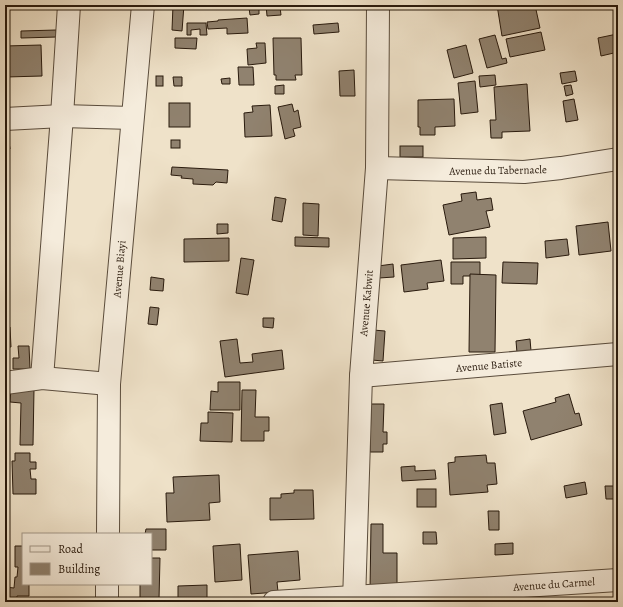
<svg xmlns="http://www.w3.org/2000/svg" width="623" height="607" font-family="Alegreya,serif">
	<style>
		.building { fill: #90826f; stroke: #291a0d }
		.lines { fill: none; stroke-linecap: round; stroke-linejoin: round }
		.minor-casing { stroke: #5a4c3c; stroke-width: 24 }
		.minor { stroke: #f5ecdc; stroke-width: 22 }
		.labels { text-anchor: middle; stroke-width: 4; stroke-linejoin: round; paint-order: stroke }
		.street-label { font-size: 11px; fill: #291a0d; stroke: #f5ecdc }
	</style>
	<rect width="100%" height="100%" fill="#efe2c9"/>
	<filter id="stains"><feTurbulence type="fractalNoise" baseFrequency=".005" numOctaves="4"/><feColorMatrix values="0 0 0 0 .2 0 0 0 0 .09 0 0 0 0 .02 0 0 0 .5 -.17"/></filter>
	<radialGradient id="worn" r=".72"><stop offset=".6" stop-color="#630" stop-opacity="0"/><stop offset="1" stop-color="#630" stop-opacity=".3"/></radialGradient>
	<!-- building -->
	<g class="building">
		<rect x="41" y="5" width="12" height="3"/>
		<polygon points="173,5 184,5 182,31 172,30"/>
		<polygon points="266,5 285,5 285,6 280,7 281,15 267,16"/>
		<polygon points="497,5 535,5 540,28 502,36"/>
		<polygon points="249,8 259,8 259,14 250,15"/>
		<polygon points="247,18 248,33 227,34 227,28 208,29 207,22 218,21 218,20"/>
		<polygon points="187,23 206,23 207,35 200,35 200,29 191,30 191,35 187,35"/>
		<polygon points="338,23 339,32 314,34 313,25"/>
		<polygon points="56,30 57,37 21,38 21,31"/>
		<polygon points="541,32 545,50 510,57 506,39"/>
		<polygon points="617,34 618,52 601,56 598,38"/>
		<polygon points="495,35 502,59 506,58 507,63 487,68 479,39"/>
		<polygon points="175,38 197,38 196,49 175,48"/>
		<polygon points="273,38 301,38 302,75 295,75 296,80 276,80 276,75 274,75"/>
		<polygon points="256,43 265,43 266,63 248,65 247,49 257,48"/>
		<polygon points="41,45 42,76 6,77 5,46"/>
		<polygon points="466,45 473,73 454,78 447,50"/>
		<polygon points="238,67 253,67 254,85 239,85"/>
		<polygon points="354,70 355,96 340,96 339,71"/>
		<polygon points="575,71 577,81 562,84 560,73"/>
		<polygon points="495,75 496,85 480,87 479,76"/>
		<rect x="156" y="76" width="7" height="10"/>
		<polygon points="173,77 182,77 182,86 174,86"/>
		<polygon points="230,78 230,84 222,84 221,79"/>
		<polygon points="475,81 478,112 461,114 458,83"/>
		<polygon points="527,84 530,131 502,132 502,138 491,138 490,120 496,120 494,87"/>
		<polygon points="284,85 284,94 275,94 275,86"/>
		<polygon points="571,85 573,94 566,96 564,86"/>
		<polygon points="454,99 455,126 435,127 435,135 420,135 420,127 418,127 418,100"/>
		<polygon points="574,99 578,120 566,122 563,101"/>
		<rect x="169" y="103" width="21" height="24"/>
		<polygon points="292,104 294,112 298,110 301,127 293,129 295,136 285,139 278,107"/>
		<polygon points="270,105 272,136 245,137 244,113 253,112 252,106"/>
		<rect x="171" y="140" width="9" height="8"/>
		<polygon points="5,142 9,142 10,149 5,150"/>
		<rect x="400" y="146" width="23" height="11"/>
		<polygon points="172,167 228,170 227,183 216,182 213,185 193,184 193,179 181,178 182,176 171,175"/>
		<polygon points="476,192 477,200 491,198 493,210 486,211 490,227 449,235 443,205 462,201 461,194"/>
		<polygon points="275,197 286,199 282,222 272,220"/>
		<polygon points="303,203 319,204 318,236 303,235"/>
		<polygon points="608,222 611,251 579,255 576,226"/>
		<polygon points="217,224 228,224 228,233 217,234"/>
		<polygon points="295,237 329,238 329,247 295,246"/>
		<polygon points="486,237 486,258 453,259 453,238"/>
		<polygon points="229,238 229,261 184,262 184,239"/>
		<polygon points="567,239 569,255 546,258 545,241"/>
		<polygon points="241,258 254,260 248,295 236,293"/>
		<polygon points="441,260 444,281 427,283 428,289 404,292 401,265"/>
		<polygon points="451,262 480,262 480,276 463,276 463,284 451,284"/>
		<polygon points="503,262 538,263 537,284 502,283"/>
		<polygon points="393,264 394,277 379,278 378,266"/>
		<polygon points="470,274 496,275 495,352 469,352"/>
		<polygon points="151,277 164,279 163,291 150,290"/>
		<polygon points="150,307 159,308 157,325 148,324"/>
		<polygon points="263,318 274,318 273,328 263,327"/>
		<polygon points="5,327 10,327 11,347 5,347"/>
		<polygon points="373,330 385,331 383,361 372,360"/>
		<polygon points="237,339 240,363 253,362 252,354 282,350 284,369 225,377 220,341"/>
		<polygon points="530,339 531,351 517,353 516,341"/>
		<polygon points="18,346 29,346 30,369 13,369 13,358 19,358"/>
		<polygon points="218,382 240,382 240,410 210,410 211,391 218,392"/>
		<polygon points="11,388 34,389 33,445 20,445 21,403 10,402"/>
		<polygon points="242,390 256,390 255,417 269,417 269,431 264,431 264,441 241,441"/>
		<polygon points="569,394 575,414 579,413 582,425 531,440 523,411 556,402 555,398"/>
		<polygon points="502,403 506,433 494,435 490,405"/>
		<polygon points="371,404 384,404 383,432 387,432 387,444 383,444 383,452 370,452"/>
		<polygon points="208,412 233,413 232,442 200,441 201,423 208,423"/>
		<polygon points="15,453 30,453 30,462 36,462 36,469 30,469 31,479 36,479 36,494 13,494 12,461 15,461"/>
		<polygon points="486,455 487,463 495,463 497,484 487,485 488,492 450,495 448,463 455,462 455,457"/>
		<polygon points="415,466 415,471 435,470 436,479 402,481 401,467"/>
		<polygon points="219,475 220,502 209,503 210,520 167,522 166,493 174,493 173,477"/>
		<polygon points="585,482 587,494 566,498 564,486"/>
		<polygon points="605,486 618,486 618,499 606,499"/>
		<rect x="417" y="489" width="19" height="18"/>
		<polygon points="294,490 313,490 314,519 270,520 270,498 281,498 281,494 294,493"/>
		<polygon points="488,511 499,511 499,530 489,530"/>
		<polygon points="371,524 383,524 383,553 397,553 397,590 370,590"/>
		<polygon points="146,529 166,529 166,550 151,550 151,534 145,534"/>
		<polygon points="423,532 436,532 437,544 423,544"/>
		<polygon points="513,543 513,554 495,555 495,544"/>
		<polygon points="240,544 242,580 215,582 213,546"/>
		<polygon points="15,546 23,546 23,584 29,584 29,596 17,596 17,600 5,600 5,587 14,588 15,577 17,577 18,567 15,567"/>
		<polygon points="298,551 300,580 277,582 278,592 251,594 248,555"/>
		<polygon points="151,558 160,558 159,599 140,599 140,584 151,584"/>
		<polygon points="207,585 207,600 178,600 178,586"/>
	</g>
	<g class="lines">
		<defs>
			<g id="minor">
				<polyline points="5,119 62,116 132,118"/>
				<polyline points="377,168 524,172 561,168 618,159"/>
				<polyline points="361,376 618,354"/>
				<polyline points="42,378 62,116 69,5"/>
				<polyline points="5,383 42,378 109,384"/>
				<polyline points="108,534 109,384 143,5"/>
				<polyline points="107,602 107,584"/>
				<polyline points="274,602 618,580"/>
				<polyline points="354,602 361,376 377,168 378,5"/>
			</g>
		</defs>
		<!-- minor casing -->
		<use href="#minor" class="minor-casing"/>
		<!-- minor -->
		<use href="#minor" class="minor"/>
	</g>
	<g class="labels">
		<!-- street labels -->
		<g class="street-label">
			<text transform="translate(498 170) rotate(-1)" y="4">Avenue du Tabernacle</text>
			<text transform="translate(119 269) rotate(-85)" y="4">Avenue Biayi</text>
			<text transform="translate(366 303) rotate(-85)" y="4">Avenue Kabwit</text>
			<text transform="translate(489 365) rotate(-5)" y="4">Avenue Batiste</text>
			<text transform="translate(554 584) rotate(-4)" y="4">Avenue du Carmel</text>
		</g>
	</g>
	<!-- margin -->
	<rect width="623" height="607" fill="none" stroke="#efe2c9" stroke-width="20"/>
	<rect x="6" y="6" width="611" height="595" fill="none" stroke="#291a0d" stroke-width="2"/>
	<rect x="10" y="10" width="603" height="587" fill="none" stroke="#291a0d"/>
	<!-- legend -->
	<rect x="22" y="533" width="130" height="52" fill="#f5ecdc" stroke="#a39889"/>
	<rect x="30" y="546" width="20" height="6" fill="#f5ecdc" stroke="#a39889"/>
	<text x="58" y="553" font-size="12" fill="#291a0d">Road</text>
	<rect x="30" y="563" width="20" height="12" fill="#90826f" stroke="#a39889"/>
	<text x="58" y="573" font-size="12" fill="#291a0d">Building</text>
	<rect width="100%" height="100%" filter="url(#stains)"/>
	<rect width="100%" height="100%" fill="url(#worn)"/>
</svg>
